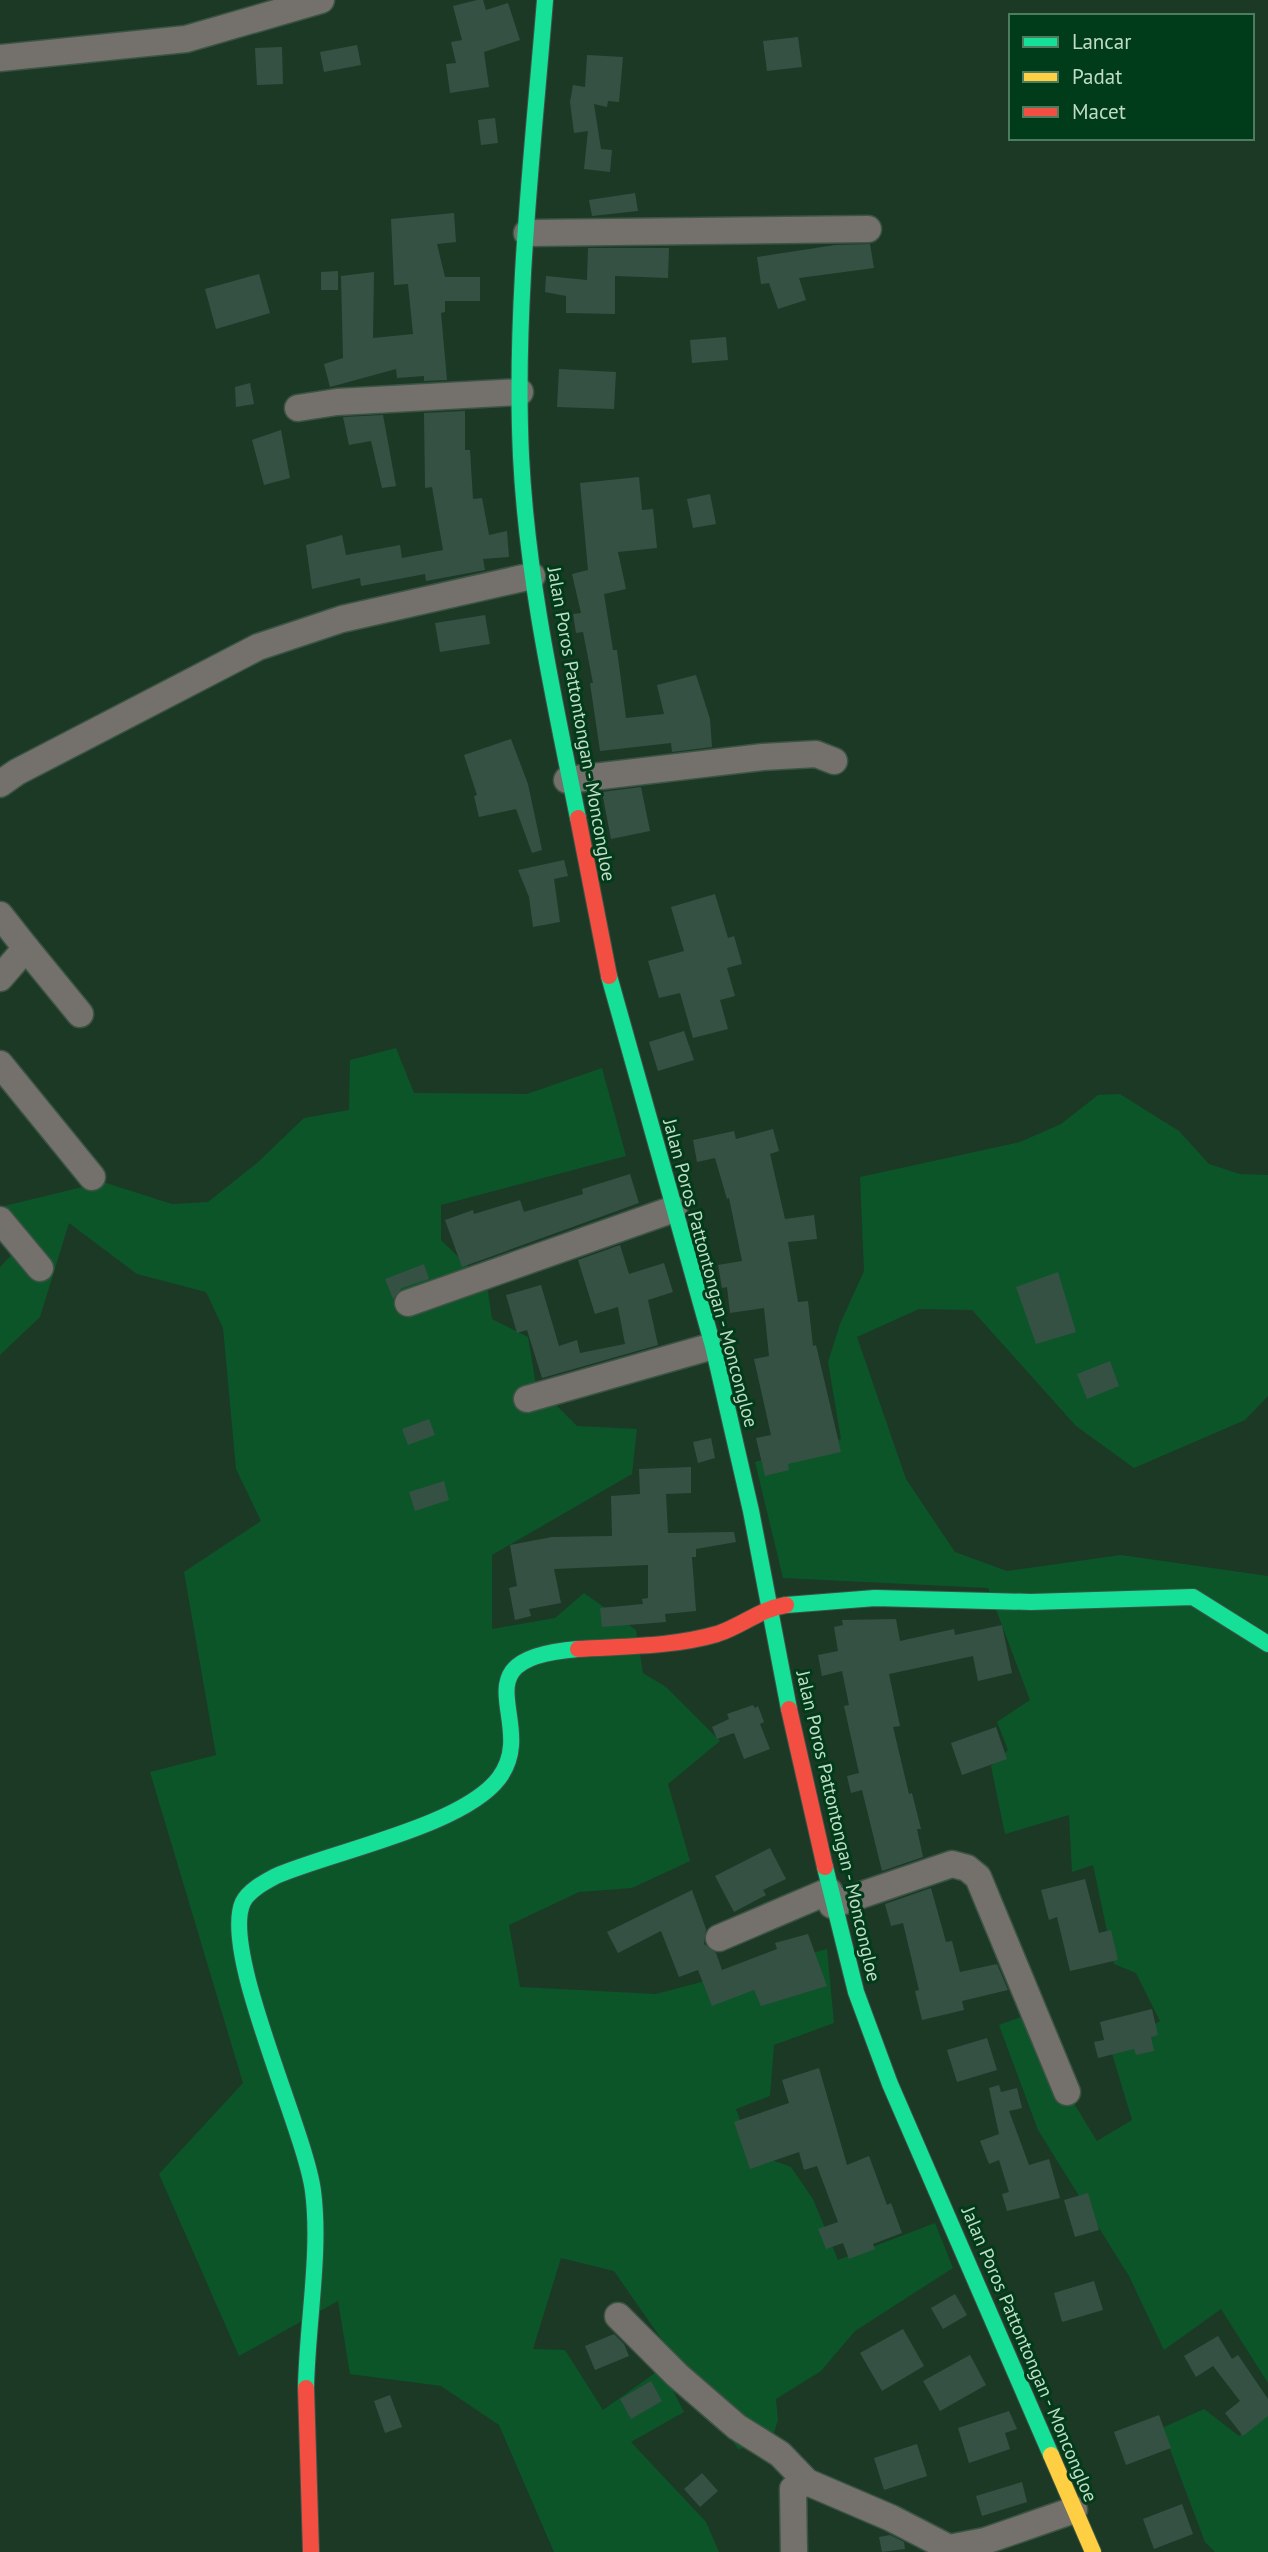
<svg xmlns="http://www.w3.org/2000/svg" width="1268" height="2552" font-family="'PT Sans',sans-serif">
	<style>
		.green { fill: #0b5529 }
		.building { fill: #355144 }
		.lines { fill: none; stroke-linecap: round; stroke-linejoin: round }
		.street-casing { stroke: #3c5444; stroke-width: 29 }
		.fast-casing { stroke: #3c5444; stroke-width: 18 }
		.slow-casing { stroke: #3c5444; stroke-width: 18 }
		.jam-casing { stroke: #3c5444; stroke-width: 18 }
		.street { stroke: #74706c; stroke-width: 26 }
		.fast { stroke: #16e098; stroke-width: 16 }
		.slow { stroke: #ffcf43; stroke-width: 16 }
		.jam { stroke: #f24e42; stroke-width: 16 }
		.labels { text-anchor: middle; stroke-width: 6; stroke-linejoin: round; paint-order: stroke }
		.street-label { font-size: 19px; fill: #c1dcc6; stroke: #003c19 }
	</style>
	<rect width="100%" height="100%" fill="#1c3926"/>
	<!-- green -->
	<g class="green">
		<polygon points="396,1048 414,1093 527,1094 602,1068 626,1156 441,1205 441,1240 487,1285 492,1319 528,1337 536,1385 577,1426 637,1429 632,1474 492,1555 492,1629 555,1618 584,1593 636,1630 643,1673 666,1687 720,1741 668,1784 690,1861 632,1888 579,1892 509,1925 520,1987 656,1994 827,1949 834,2023 774,2045 770,2096 736,2109 752,2153 791,2167 813,2199 838,2260 935,2223 953,2268 855,2331 821,2371 776,2399 778,2420 770,2445 738,2449 614,2271 561,2258 533,2349 565,2350 603,2410 655,2373 667,2379 684,2412 631,2442 706,2522 719,2552 554,2552 499,2425 441,2386 350,2374 338,2301 239,2356 159,2174 243,2083 150,1772 216,1755 184,1572 261,1521 236,1469 223,1328 206,1292 137,1274 69,1223 40,1317 0,1355 0,1267 28,1238 0,1207 103,1182 172,1204 208,1202 257,1163 304,1118 349,1110 350,1060"/>
		<polygon points="1120,1094 1179,1131 1209,1164 1240,1174 1268,1175 1268,1396 1245,1420 1134,1468 1076,1426 972,1310 919,1309 857,1337 906,1479 955,1552 1007,1571 1121,1555 1268,1576 1268,2383 1221,2309 1164,2350 1129,2276 1038,2130 999,2025 1021,2017 1097,2141 1132,2120 1111,2050 1160,2021 1136,1973 1114,1964 1093,1865 1072,1872 1069,1815 1005,1834 991,1766 1008,1750 997,1722 1030,1700 988,1588 783,1578 755,1462 841,1439 828,1362 840,1324 864,1271 860,1177 1020,1142 1061,1124 1098,1095"/>
		<polygon points="1268,2408 1268,2552 1215,2552 1205,2542 1162,2428 1204,2409 1239,2436"/>
	</g>
	<!-- building -->
	<g class="building">
		<polygon points="477,0 483,0 486,10 508,3 520,40 484,52 489,87 450,93 446,64 456,63 451,42 462,40 453,6"/>
		<polygon points="798,37 802,67 767,71 763,41"/>
		<polygon points="357,45 361,65 324,72 320,52"/>
		<polygon points="282,47 283,84 257,85 255,48"/>
		<polygon points="587,55 623,57 619,102 608,101 607,107 594,104 601,149 612,150 610,172 584,169 588,131 574,133 570,102 573,85 585,87"/>
		<polygon points="495,118 498,143 481,145 478,120"/>
		<polygon points="635,193 638,211 592,216 589,200"/>
		<polygon points="454,213 456,242 437,244 445,277 480,277 480,301 445,301 445,312 441,313 447,380 424,381 424,376 397,378 396,369 330,387 324,364 343,358 341,276 374,272 373,338 413,334 408,284 394,285 391,219"/>
		<polygon points="870,244 874,268 799,278 806,300 778,309 769,283 761,284 757,257 835,245"/>
		<polygon points="588,248 669,248 668,278 615,276 615,314 566,313 566,296 545,292 546,276 587,280"/>
		<polygon points="338,271 338,290 321,290 321,272"/>
		<polygon points="259,274 270,313 216,329 205,289"/>
		<polygon points="726,337 728,360 692,363 690,340"/>
		<polygon points="559,369 616,372 614,409 557,407"/>
		<polygon points="250,383 254,404 236,407 235,387"/>
		<polygon points="465,411 465,450 470,450 473,499 482,498 489,535 507,531 509,557 483,559 485,570 426,581 425,574 361,586 360,578 312,589 306,545 342,535 346,555 400,545 402,558 443,550 432,487 425,488 424,413"/>
		<polygon points="383,415 396,486 382,488 371,441 349,445 343,417"/>
		<polygon points="281,430 290,478 264,485 252,440"/>
		<polygon points="639,477 642,510 653,509 657,548 618,552 626,589 604,594 613,650 617,650 626,718 664,714 657,685 696,675 710,719 712,747 672,752 671,743 600,751 590,683 593,683 583,632 576,633 573,614 581,613 572,574 588,570 580,483"/>
		<polygon points="710,494 716,524 693,528 687,499"/>
		<polygon points="485,615 490,644 440,652 435,623"/>
		<polygon points="511,739 528,784 542,850 532,853 516,809 479,817 474,796 477,795 464,755"/>
		<polygon points="641,787 650,831 611,839 602,792"/>
		<polygon points="564,860 568,876 554,879 560,922 533,927 529,897 518,870"/>
		<polygon points="715,894 728,938 734,936 742,964 727,968 735,996 720,1000 728,1029 693,1038 680,993 659,998 648,961 684,951 671,907"/>
		<polygon points="684,1031 694,1060 658,1071 649,1042"/>
		<polygon points="773,1129 779,1151 770,1154 785,1219 814,1215 817,1239 788,1242 798,1302 808,1301 813,1346 816,1345 841,1452 788,1464 789,1470 765,1476 756,1438 771,1435 754,1359 769,1356 764,1308 730,1313 727,1287 722,1288 718,1265 742,1261 729,1198 727,1199 715,1158 697,1162 693,1140 734,1131 736,1139"/>
		<polygon points="630,1174 639,1203 462,1267 445,1220 473,1210 474,1214 520,1200 524,1212 583,1194 582,1189"/>
		<polygon points="620,1245 629,1274 664,1263 673,1292 648,1300 658,1345 542,1378 527,1330 517,1333 506,1295 541,1285 559,1346 577,1340 580,1353 625,1344 618,1307 595,1314 578,1260"/>
		<polygon points="424,1264 429,1279 402,1288 393,1299 385,1279"/>
		<polygon points="1058,1272 1076,1332 1036,1344 1016,1287"/>
		<polygon points="1110,1361 1119,1386 1087,1399 1077,1374"/>
		<polygon points="429,1419 435,1435 408,1445 402,1429"/>
		<polygon points="711,1438 715,1458 698,1463 693,1442"/>
		<polygon points="691,1467 691,1493 666,1494 668,1533 734,1532 736,1542 696,1549 696,1557 692,1557 696,1611 665,1614 666,1622 602,1627 600,1608 643,1604 642,1599 648,1598 648,1565 554,1569 561,1603 529,1609 531,1616 515,1620 509,1588 517,1586 510,1545 552,1537 612,1536 611,1496 640,1494 639,1469"/>
		<polygon points="444,1481 449,1500 415,1511 409,1492"/>
		<polygon points="896,1619 900,1641 954,1629 955,1635 1002,1625 1012,1673 978,1681 973,1656 889,1674 900,1726 893,1727 909,1794 912,1793 921,1829 917,1829 923,1857 882,1871 862,1790 851,1793 847,1776 859,1773 844,1706 849,1705 842,1671 822,1676 818,1655 838,1651 834,1627 843,1625 842,1620"/>
		<polygon points="753,1705 755,1708 758,1706 764,1722 760,1724 770,1749 744,1759 734,1733 717,1739 712,1727 729,1719 727,1714"/>
		<polygon points="996,1727 1007,1759 962,1775 951,1743"/>
		<polygon points="770,1848 786,1879 763,1890 766,1895 734,1912 715,1876"/>
		<polygon points="1085,1879 1099,1933 1111,1930 1118,1960 1070,1971 1057,1917 1049,1920 1041,1890"/>
		<polygon points="931,1888 946,1942 952,1941 960,1972 997,1964 1008,1990 962,2001 964,2010 922,2020 915,1991 919,1990 903,1923 891,1926 885,1904"/>
		<polygon points="692,1890 706,1929 704,1944 716,1953 722,1970 777,1949 775,1943 808,1934 827,1986 761,2006 754,1990 712,2006 698,1970 679,1977 661,1931 618,1953 607,1932"/>
		<polygon points="1152,2009 1158,2035 1151,2037 1154,2051 1136,2055 1134,2049 1098,2058 1094,2042 1104,2040 1100,2022"/>
		<polygon points="987,2038 997,2070 957,2082 947,2050"/>
		<polygon points="819,2068 847,2165 869,2156 887,2205 891,2203 902,2233 873,2244 875,2249 849,2259 843,2243 826,2249 818,2229 838,2222 817,2166 804,2170 799,2152 750,2169 734,2122 789,2103 782,2080"/>
		<polygon points="999,2085 1001,2092 1017,2088 1022,2108 1009,2111 1029,2165 1049,2159 1060,2198 1007,2211 1002,2194 1009,2192 999,2160 989,2164 980,2141 999,2134 989,2088"/>
		<polygon points="1088,2193 1099,2230 1075,2237 1064,2200"/>
		<polygon points="1094,2281 1103,2310 1062,2322 1054,2293"/>
		<polygon points="955,2294 967,2315 943,2329 931,2308"/>
		<polygon points="903,2329 924,2366 882,2391 860,2353"/>
		<polygon points="614,2334 624,2344 629,2356 595,2370 585,2346"/>
		<polygon points="1218,2336 1232,2359 1238,2355 1268,2399 1268,2416 1243,2436 1225,2413 1240,2401 1213,2366 1196,2377 1184,2356"/>
		<polygon points="970,2355 986,2385 940,2411 923,2381"/>
		<polygon points="651,2381 662,2401 631,2419 620,2399"/>
		<polygon points="390,2395 402,2427 385,2433 374,2401"/>
		<polygon points="1009,2411 1017,2429 1005,2433 1010,2449 969,2463 958,2428"/>
		<polygon points="1159,2415 1171,2448 1126,2465 1114,2432"/>
		<polygon points="917,2444 927,2476 884,2490 874,2458"/>
		<polygon points="702,2473 718,2491 700,2507 684,2489"/>
		<polygon points="1022,2482 1027,2502 982,2516 976,2496"/>
		<polygon points="1182,2504 1193,2534 1154,2549 1143,2519"/>
		<polygon points="890,2535 904,2542 905,2549 882,2552 879,2537"/>
	</g>
	<g class="lines">
		<defs>
			<g id="street">
				<polyline points="0,58 186,39 321,0"/>
				<polyline points="527,233 868,229"/>
				<polyline points="298,408 337,402 520,392"/>
				<polyline points="567,780 763,757 816,754 834,761"/>
				<polyline points="0,784 17,772 258,647 342,619 532,576"/>
				<polyline points="0,915 26,948 0,978"/>
				<polyline points="26,948 80,1014"/>
				<polyline points="0,1064 92,1177"/>
				<polyline points="0,1220 40,1268"/>
				<polyline points="408,1303 674,1209"/>
				<polyline points="527,1399 713,1346"/>
				<polyline points="832,1905 952,1864 967,1868 978,1877 1067,2092"/>
				<polyline points="719,1938 829,1891"/>
				<polyline points="618,2316 677,2375 737,2427 780,2454 807,2482"/>
				<polyline points="794,2552 793,2489 807,2482 891,2518 949,2548 985,2541 1074,2510"/>
			</g>
			<g id="fast">
				<path d="M 545,0 C 533,149 514,307 521,456 C 527,579 554,699 578,818"/>
				<polyline points="609,976 713,1346 751,1511 789,1709"/>
				<polyline points="786,1605 875,1598 1031,1602 1193,1597 1268,1644"/>
				<polyline points="825,1867 856,1992 890,2084 1051,2455"/>
				<path d="M 306,2388 C 307,2325 321,2252 313,2191 C 305,2129 220,1951 243,1902 C 249,1890 265,1882 276,1876 C 334,1851 463,1826 499,1778 C 541,1722 451,1659 578,1649"/>
			</g>
			<polyline id="slow" points="1051,2455 1093,2552"/>
			<g id="jam">
				<polyline points="578,818 609,976"/>
				<path d="M 578,1649 C 625,1646 672,1647 717,1634 C 742,1626 760,1609 786,1605"/>
				<polyline points="789,1709 825,1867"/>
				<polyline points="306,2388 311,2552"/>
			</g>
		</defs>
		<!-- street casing -->
		<use href="#street" class="street-casing"/>
		<!-- fast casing -->
		<use href="#fast" class="fast-casing"/>
		<!-- slow casing -->
		<use href="#slow" class="slow-casing"/>
		<!-- jam casing -->
		<use href="#jam" class="jam-casing"/>
		<!-- street -->
		<use href="#street" class="street"/>
		<!-- fast -->
		<use href="#fast" class="fast"/>
		<!-- slow -->
		<use href="#slow" class="slow"/>
		<!-- jam -->
		<use href="#jam" class="jam"/>
	</g>
	<g class="labels">
		<!-- street labels -->
		<g class="street-label">
			<text transform="translate(582 724) rotate(80)" y="7">Jalan Poros Pattontongan - Moncongloe</text>
			<text transform="translate(711 1273) rotate(75)" y="7">Jalan Poros Pattontongan - Moncongloe</text>
			<text transform="translate(839 1826) rotate(77)" y="7">Jalan Poros Pattontongan - Moncongloe</text>
			<text transform="translate(1030 2354) rotate(67)" y="7">Jalan Poros Pattontongan - Moncongloe</text>
		</g>
	</g>
	<!-- legend -->
	<rect x="1009" y="14" width="245" height="126" fill="#003c19" stroke="#4d7c5e" stroke-width="2"/>
	<rect x="1023" y="37" width="35" height="10" fill="#16e098" stroke="#4d7c5e" stroke-width="2"/>
	<text x="1072" y="49" font-size="21" fill="#c1dcc6">Lancar</text>
	<rect x="1023" y="72" width="35" height="10" fill="#ffcf43" stroke="#4d7c5e" stroke-width="2"/>
	<text x="1072" y="84" font-size="21" fill="#c1dcc6">Padat</text>
	<rect x="1023" y="107" width="35" height="10" fill="#f24e42" stroke="#4d7c5e" stroke-width="2"/>
	<text x="1072" y="119" font-size="21" fill="#c1dcc6">Macet</text>
</svg>
